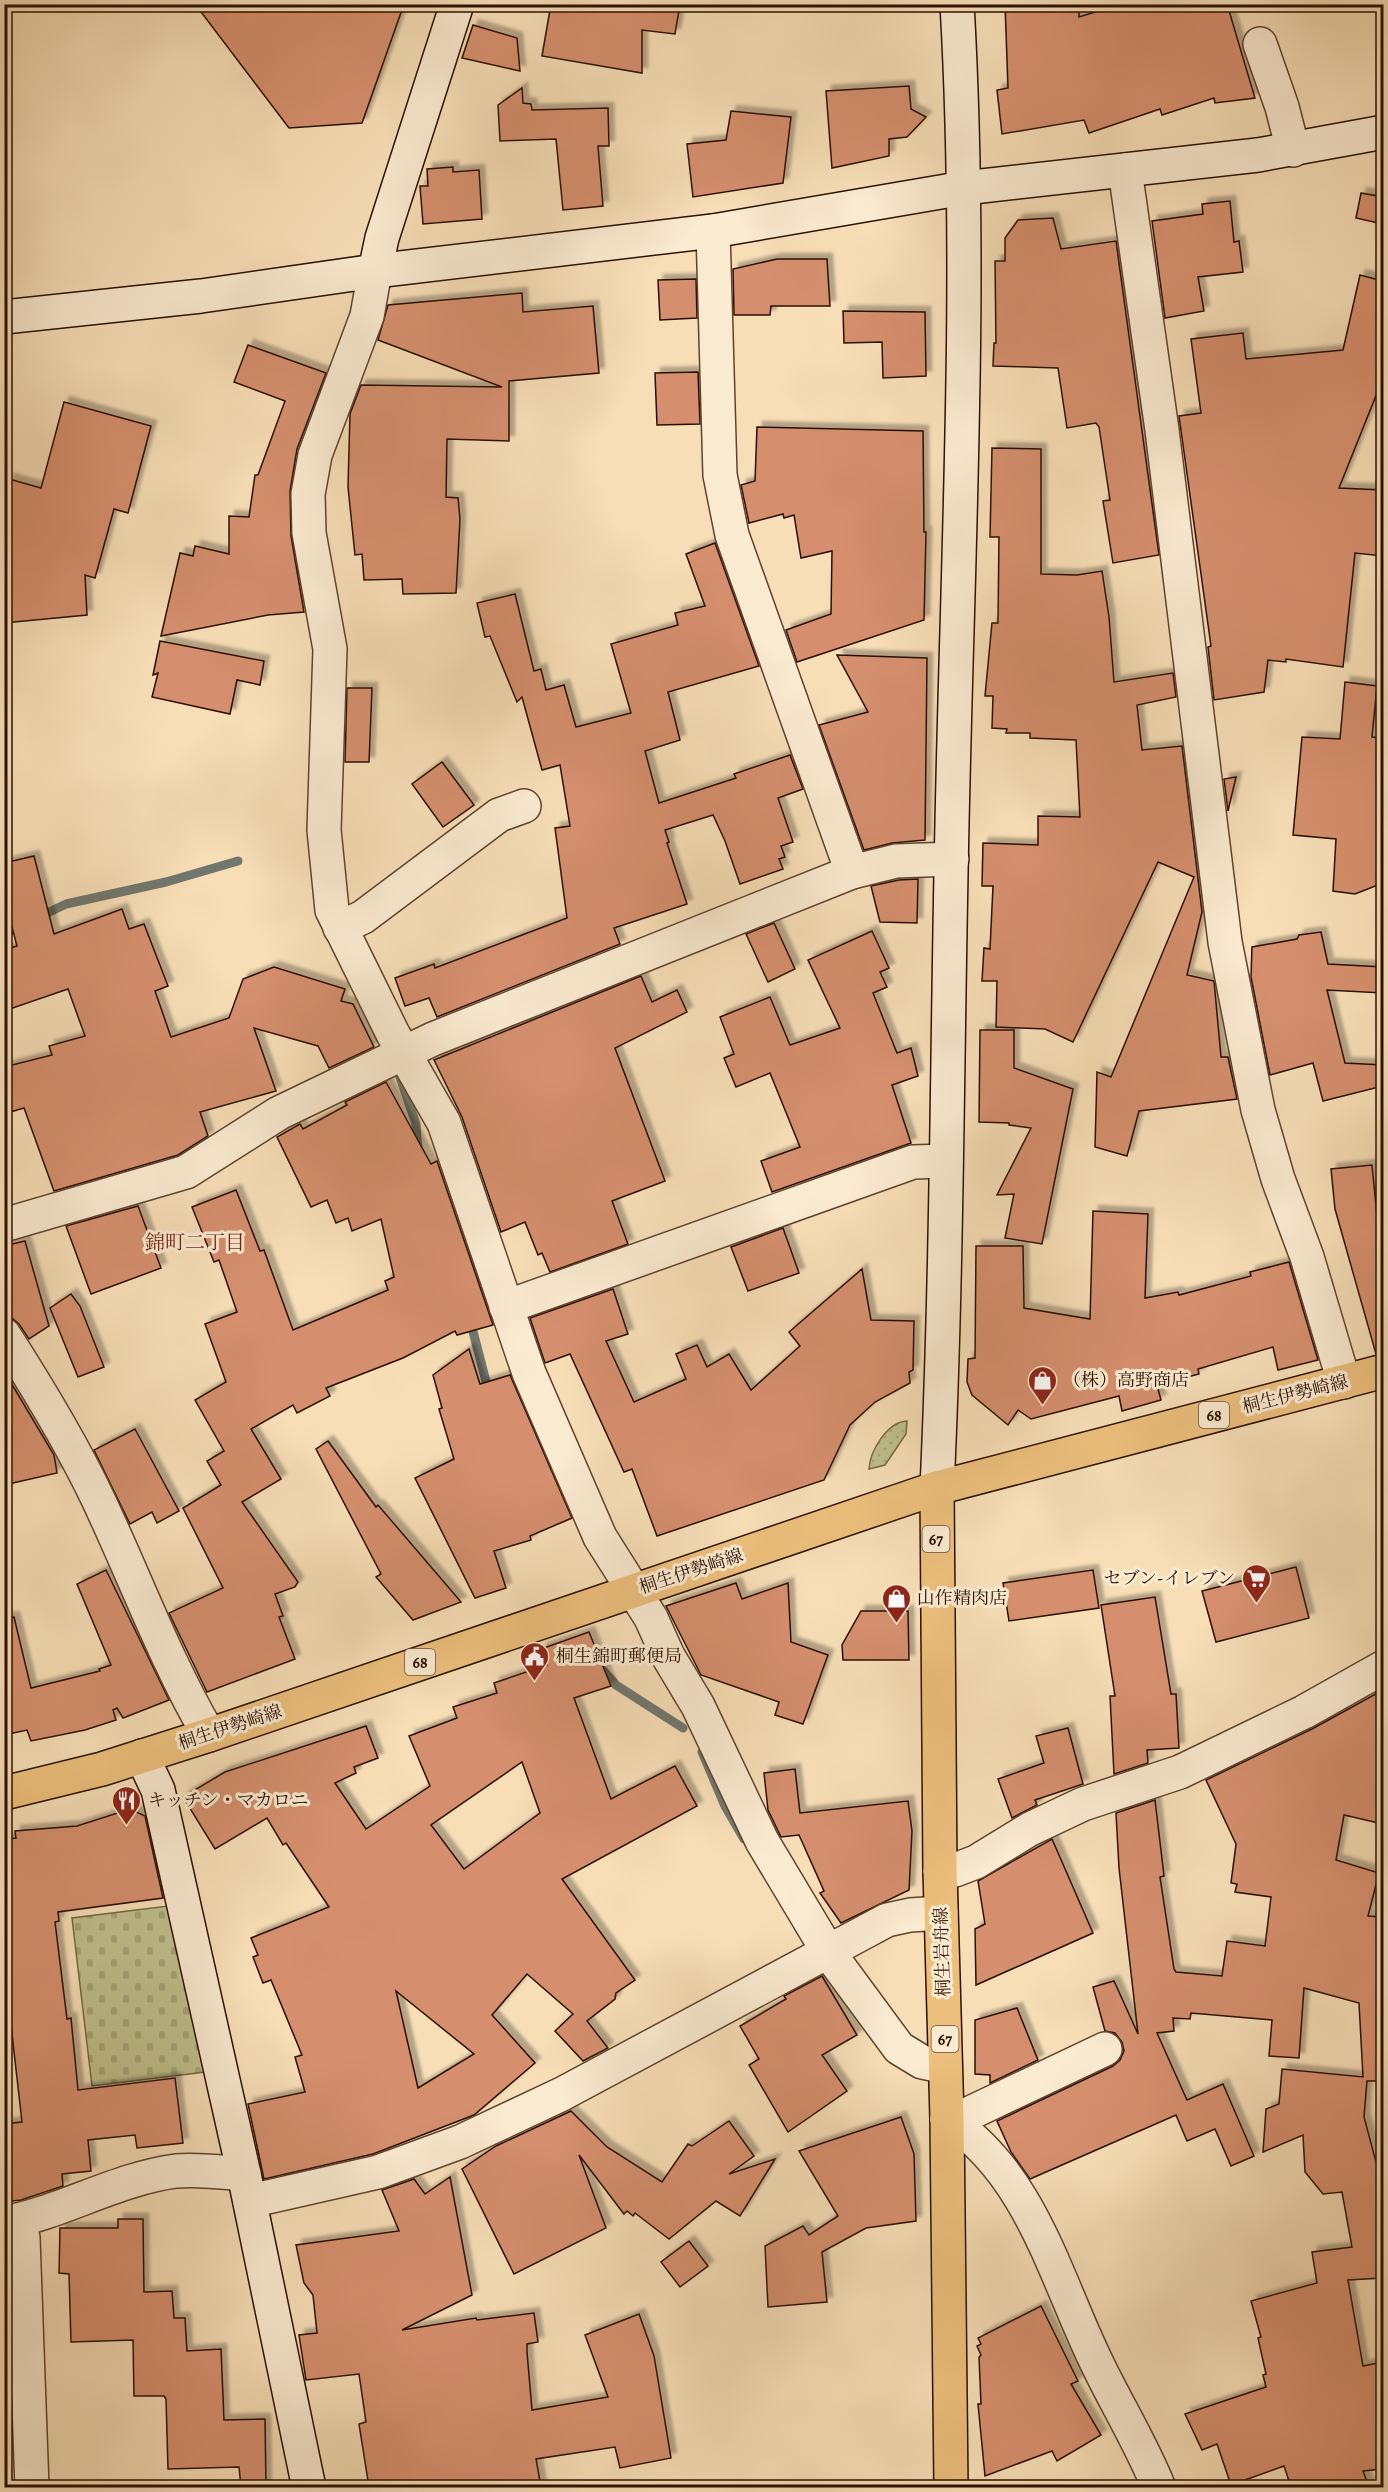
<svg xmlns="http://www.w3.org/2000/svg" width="1388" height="2492" font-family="Alegreya,'Noto Serif JP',serif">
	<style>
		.grass { fill: url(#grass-dots); stroke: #756846; stroke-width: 1.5 }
		.cemetery { fill: url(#cemetery-stones); stroke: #756846; stroke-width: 1.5 }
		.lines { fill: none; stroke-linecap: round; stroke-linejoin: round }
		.stream { stroke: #71776d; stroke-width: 9 }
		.building { fill: #d58f6e; stroke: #2b1100; stroke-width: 1.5; fill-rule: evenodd; filter: url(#shadow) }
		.street-casing { stroke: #5e442e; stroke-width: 36 }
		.secondary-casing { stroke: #2b1100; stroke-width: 36 }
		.primary-casing { stroke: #2b1100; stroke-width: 36 }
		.street { stroke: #faead0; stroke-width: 33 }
		.secondary { stroke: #faead0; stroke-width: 33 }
		.primary { stroke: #ecbf7c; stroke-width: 33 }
		.labels { text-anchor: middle; stroke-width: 6; stroke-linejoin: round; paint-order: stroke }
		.shield { fill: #faead0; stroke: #69523e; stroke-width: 1.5 }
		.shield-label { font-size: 16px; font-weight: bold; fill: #2b1100 }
		.poi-label { font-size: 18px; fill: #2b1100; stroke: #faead0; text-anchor: start }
		.street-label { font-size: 18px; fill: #2b1100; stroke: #faead0 }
		.neighbourhood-label { font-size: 20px; fill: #7a1f14; stroke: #faead0 }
	</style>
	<defs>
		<pattern id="grass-dots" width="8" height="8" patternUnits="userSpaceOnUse" patternTransform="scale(1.5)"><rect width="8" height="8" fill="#bfc08d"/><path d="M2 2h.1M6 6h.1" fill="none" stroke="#a4a478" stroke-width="1.8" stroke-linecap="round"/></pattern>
		<pattern id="cemetery-stones" width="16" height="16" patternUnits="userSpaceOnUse" patternTransform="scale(1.5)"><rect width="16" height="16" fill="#bfc08d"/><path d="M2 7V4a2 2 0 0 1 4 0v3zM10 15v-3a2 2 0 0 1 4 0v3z" fill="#a4a478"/></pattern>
		<filter id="shadow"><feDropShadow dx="5.5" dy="-5.5" stdDeviation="1.5" flood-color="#0004"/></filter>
	</defs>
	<rect width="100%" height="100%" fill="#f7deb7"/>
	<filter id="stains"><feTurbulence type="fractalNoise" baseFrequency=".00333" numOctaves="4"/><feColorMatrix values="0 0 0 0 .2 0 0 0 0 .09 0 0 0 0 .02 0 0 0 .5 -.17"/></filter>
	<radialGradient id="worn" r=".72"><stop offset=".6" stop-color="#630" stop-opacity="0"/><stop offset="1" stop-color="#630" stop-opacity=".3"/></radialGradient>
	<!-- grass -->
	<path class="grass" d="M 907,1421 L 906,1434 L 885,1465 L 869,1469 C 870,1451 887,1422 907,1421 Z"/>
	<!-- cemetery -->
	<polygon class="cemetery" points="168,1906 205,2072 92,2086 72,1918"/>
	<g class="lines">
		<!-- stream -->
		<g class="stream">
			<polyline points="39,917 66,904 166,882 238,861"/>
			<polyline points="4,934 24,925"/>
			<polyline points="398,1071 416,1124 418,1150"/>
			<polyline points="470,1320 489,1393"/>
			<polyline points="602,1669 616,1685 683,1728"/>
			<polyline points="702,1752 725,1806 744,1839"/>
		</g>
	</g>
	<!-- building -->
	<g class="building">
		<polygon points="195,4 404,4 362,123 289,128"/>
		<polygon points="551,4 680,4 675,34 642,30 642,73 542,56"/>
		<polygon points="1005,4 1079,4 1079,17 1121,4 1227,4 1255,98 1215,103 1214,98 1162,115 1160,109 1089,133 1084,120 1002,134 997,90 1008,88"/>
		<polygon points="473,25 517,38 520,71 462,58"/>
		<polygon points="909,86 911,109 926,117 907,137 889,139 889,156 832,168 826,91"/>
		<polygon points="522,88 523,103 531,104 532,110 608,108 609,146 598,146 603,206 563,210 556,139 500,141 498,105"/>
		<polygon points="731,111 791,117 783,183 693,197 687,144 726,140"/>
		<polygon points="453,167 453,172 479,170 482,219 423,224 420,186 428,186 427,169"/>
		<polygon points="1361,193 1383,197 1383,224 1356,218"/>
		<polygon points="1230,201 1234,242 1239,241 1243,272 1198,277 1204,311 1165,318 1152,221 1203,214 1202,204"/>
		<polygon points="1053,218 1061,249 1116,241 1159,555 1113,563 1103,501 1110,500 1099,427 1096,423 1067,428 1058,368 993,366 994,343 996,343 995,261 1005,261 1005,238 1018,220"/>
		<polygon points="777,259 827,259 830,306 771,306 770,315 734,315 733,269"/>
		<polygon points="1360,275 1383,281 1383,378 1339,488 1383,490 1383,556 1355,553 1343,667 1286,659 1286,662 1268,660 1264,692 1214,700 1208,647 1211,646 1179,416 1201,413 1191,339 1243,333 1246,359 1343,350"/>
		<polygon points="696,279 697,318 660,320 658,280"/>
		<polygon points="522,293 523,312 593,306 599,373 509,381 509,441 447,439 446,497 458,498 460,519 456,593 403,594 402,579 364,580 362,554 355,555 348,487 350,414 361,385 502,387 378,340 388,305"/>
		<polygon points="843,311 925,312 926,376 883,378 882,342 844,343"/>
		<polygon points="248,345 326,373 297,449 290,491 291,536 304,612 268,615 161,636 180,553 193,556 195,546 229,554 229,516 249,517 255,475 258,475 285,401 234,382"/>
		<polygon points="698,372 700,424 657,425 655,373"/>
		<polygon points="64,402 151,426 128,513 114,509 95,578 85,575 87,615 4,623 4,496 9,479 41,488"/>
		<polygon points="757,427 923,431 924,532 926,532 924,620 797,662 786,630 831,614 832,551 801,558 794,515 784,518 783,514 749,523 741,485 755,481"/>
		<polygon points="992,448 1041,449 1041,574 1077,575 1102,571 1109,617 1114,682 1173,673 1176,697 1137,705 1142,750 1182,746 1202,912 1187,975 1214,981 1221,1057 1228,1057 1237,1099 1139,1111 1127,1156 1095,1147 1097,1072 1111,1077 1194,877 1158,862 1073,1042 1045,1029 996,1027 997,981 982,981 984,948 990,949 993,886 982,886 983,843 1038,845 1038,816 1080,817 1076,740 1030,738 1030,733 1006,733 1007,729 992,728 993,696 985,696 992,623 998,623 999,537 990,537"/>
		<polygon points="715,543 759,666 668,692 680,740 645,751 659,803 736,778 734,774 790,755 803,789 778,798 793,842 781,846 785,857 779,859 783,869 740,884 725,841 713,815 665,830 669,842 667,843 687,904 614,928 620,944 437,1017 429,998 405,1006 395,978 434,964 435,968 567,918 555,828 570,826 560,765 542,770 522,697 517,702 490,636 485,637 477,603 515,594 534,671 541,669 546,690 564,685 576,727 631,713 611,644 678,625 675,613 705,606 686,554"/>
		<polygon points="160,641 264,661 260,685 237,680 230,714 152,697 158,673 153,675"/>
		<polygon points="837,655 927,658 925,840 892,843 864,850 819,725 868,712"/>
		<polygon points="1345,682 1377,686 1372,737 1383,738 1383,883 1355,894 1333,891 1336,839 1293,835 1302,737 1340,739"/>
		<polygon points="347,688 372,688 369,762 345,762"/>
		<polygon points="442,762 474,805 443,827 412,784"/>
		<polygon points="1236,777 1228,811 1224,779"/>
		<polygon points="34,856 54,934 122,909 129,929 144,924 168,986 155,991 171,1037 229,1018 243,979 274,967 345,989 341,1001 353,1004 374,1047 329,1068 318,1046 254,1028 276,1091 200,1112 208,1136 178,1155 54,1191 24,1108 4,1114 4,1067 52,1055 49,1046 85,1036 68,989 4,1011 4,950 17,946 4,897 4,863"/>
		<polygon points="918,879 917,923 880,922 871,886 899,880"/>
		<polygon points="774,923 795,969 768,982 746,934"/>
		<polygon points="872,931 889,968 880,972 887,987 873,993 897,1053 911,1048 918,1076 892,1085 911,1143 772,1192 761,1161 800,1147 770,1073 736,1087 724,1058 734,1054 720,1017 770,997 790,1045 840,1028 808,960"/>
		<polygon points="1321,932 1328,964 1383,967 1383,993 1327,990 1345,1063 1383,1065 1383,1086 1323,1101 1313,1063 1270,1075 1251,977 1252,947 1297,939 1299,935"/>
		<polygon points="641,976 652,1002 677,990 687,1012 615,1048 665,1181 612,1201 628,1244 550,1272 542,1253 538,1255 525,1222 501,1232 462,1117 434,1060"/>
		<polygon points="980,1030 1014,1030 1014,1068 1073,1089 1042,1244 1005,1238 1014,1194 997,1195 1031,1128 1009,1125 1009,1123 979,1122"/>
		<polygon points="386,1082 431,1164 437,1161 493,1325 457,1335 455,1331 403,1358 326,1388 330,1396 297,1413 293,1405 251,1429 281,1479 242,1502 298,1582 295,1587 275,1594 283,1616 279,1617 295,1659 207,1692 169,1613 223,1588 183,1508 221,1485 207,1461 224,1451 195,1400 226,1382 205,1324 237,1312 219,1260 214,1262 192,1207 236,1190 260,1251 264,1250 293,1330 388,1290 385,1281 394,1277 381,1219 352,1231 348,1218 336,1223 327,1200 311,1207 277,1137 300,1124 303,1129 347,1105 345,1102"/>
		<polygon points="1372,1165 1379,1236 1383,1235 1383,1353 1376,1354 1335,1209 1331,1169"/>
		<polygon points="138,1206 161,1268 91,1294 66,1226"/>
		<polygon points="1093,1211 1148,1214 1145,1298 1178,1292 1179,1295 1251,1276 1250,1272 1289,1262 1318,1360 1278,1370 1273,1347 1198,1369 1199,1374 1157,1385 1161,1400 1122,1411 1119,1396 1031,1419 1018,1410 1008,1425 972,1395 967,1382 968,1359 975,1358 976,1246 1023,1246 1024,1308 1090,1319"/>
		<polygon points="783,1228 799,1273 748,1291 731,1247"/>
		<polygon points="25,1241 49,1326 29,1339 19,1324 13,1319 4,1316 4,1246"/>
		<polygon points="862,1269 871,1320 914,1321 913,1370 909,1372 910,1383 875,1402 850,1425 824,1480 657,1536 632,1469 624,1472 570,1354 545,1363 530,1318 613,1289 628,1334 606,1341 634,1402 686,1379 676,1354 697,1345 707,1367 729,1354 751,1390 800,1346 789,1332"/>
		<polygon points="71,1294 80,1306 104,1367 78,1377 50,1308"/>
		<polygon points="469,1349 480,1384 510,1375 572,1518 530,1536 531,1540 494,1551 506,1588 475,1598 415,1478 454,1459 439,1409 442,1408 433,1375"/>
		<polygon points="4,1371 54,1455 57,1473 4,1485"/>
		<polygon points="135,1429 179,1511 157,1523 152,1512 130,1524 94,1450"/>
		<polygon points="328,1441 376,1507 378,1505 461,1602 413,1620 376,1577 381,1574 316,1449"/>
		<polygon points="1296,1567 1309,1618 1216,1642 1202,1591"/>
		<polygon points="106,1570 169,1700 123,1718 117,1708 113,1710 116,1720 85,1730 31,1741 27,1730 4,1735 4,1618 14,1617 31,1688 100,1671 99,1669 111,1665 77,1584"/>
		<polygon points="1093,1570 1099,1608 1009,1621 1003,1583"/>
		<polygon points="736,1583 742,1599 788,1583 791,1642 828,1655 803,1724 775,1715 779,1702 701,1675 666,1606"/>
		<polygon points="1155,1597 1171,1694 1176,1694 1179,1748 1147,1750 1148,1763 1114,1774 1110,1696 1115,1696 1101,1605"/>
		<polygon points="861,1611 908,1611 909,1660 843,1660 842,1645"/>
		<path d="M 589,1632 L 611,1686 L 574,1698 L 611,1799 L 675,1766 L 697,1806 L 562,1879 L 635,1980 L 616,1993 L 615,1999 L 587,2021 L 608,2048 L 583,2061 L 555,2031 L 573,2014 L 527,1974 L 492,2015 L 535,2063 L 474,2115 L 373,2154 L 264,2179 L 248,2104 L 305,2092 L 295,2057 L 302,2055 L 271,1980 L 263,1983 L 253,1957 L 258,1955 L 251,1938 L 329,1907 L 286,1843 L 283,1845 L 267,1818 L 215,1849 L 183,1797 L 225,1772 L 366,1726 L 378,1758 L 354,1767 L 356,1773 L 335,1783 L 366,1829 L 430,1786 L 409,1736 L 457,1718 L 453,1707 L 497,1693 L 494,1683 L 547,1665 L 541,1649 ZM 522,1762 L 540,1813 L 464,1869 L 431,1825 ZM 396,1991 L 474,2054 L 418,2088 Z"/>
		<polygon points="1383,1690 1383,1824 1344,1815 1336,1860 1379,1873 1368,1916 1383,1917 1383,2081 1367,2081 1364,2117 1377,2166 1383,2165 1383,2278 1348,2280 1363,2366 1383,2362 1383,2469 1363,2471 1369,2487 1291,2487 1284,2466 1231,2485 1217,2444 1202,2450 1185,2414 1266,2387 1263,2375 1266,2374 1258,2338 1261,2337 1251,2301 1317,2283 1312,2252 1352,2247 1342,2192 1323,2194 1305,2172 1303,2135 1263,2152 1266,2109 1279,2104 1282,2069 1363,2077 1359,2003 1304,1988 1299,2058 1269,2056 1272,2020 1191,2013 1190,2019 1173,2018 1174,2031 1157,2033 1187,2100 1223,2084 1254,2156 1231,2166 1215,2129 1187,2141 1176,2115 1030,2179 1011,2152 997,2121 1113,2066 1120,2060 1124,2051 1122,2042 1115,2033 1105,2031 1093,1987 1114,1981 1138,2034 1119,1868 1116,1813 1155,1800 1164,1876 1160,1877 1174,1969 1176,1972 1222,1976 1227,1941 1265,1946 1271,1897 1235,1892 1237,1884 1231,1883 1236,1844 1206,1780 1312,1729"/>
		<polygon points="1068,1728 1083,1784 1035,1800 1037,1805 1012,1818 998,1779 1044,1763 1036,1736"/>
		<polygon points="795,1769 800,1813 908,1801 912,1831 909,1890 841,1923 820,1893 824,1891 799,1835 781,1837 768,1810 764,1773"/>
		<polygon points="130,1809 145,1816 163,1898 58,1912 59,1921 55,1922 67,2019 71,2018 78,2090 175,2078 183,2143 137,2148 135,2135 88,2140 91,2171 62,2174 63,2186 21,2200 4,2202 4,2124 22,2122 4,1964 4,1839 16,1838 15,1831 77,1826"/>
		<polygon points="1052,1839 1093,1933 976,1985 975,1929 985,1924 978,1881"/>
		<polygon points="822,1976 857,2035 822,2055 847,2091 788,2132 749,2065 759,2059 740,2026 786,1999 784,1996"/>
		<polygon points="1017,2008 1038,2060 990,2083 990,2075 975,2074 975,2020"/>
		<polygon points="571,2111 607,2147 662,2182 688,2144 692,2146 729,2121 754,2156 729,2174 775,2159 740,2216 716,2201 669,2239 635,2213 633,2216 627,2211 624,2214 579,2155 606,2228 514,2274 462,2169 496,2146"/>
		<polygon points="901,2117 914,2154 916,2221 866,2228 822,2252 827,2302 768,2307 765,2246 803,2226 809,2235 838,2216 799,2151"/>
		<polygon points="450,2177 472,2295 402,2330 476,2318 477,2320 534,2313 538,2342 527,2344 527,2352 532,2410 608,2397 585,2335 639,2314 654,2356 671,2458 620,2468 615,2447 536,2459 541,2487 369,2487 359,2424 366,2422 359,2374 306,2380 299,2335 317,2333 313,2295 304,2283 296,2245 399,2231 382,2190 414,2179 425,2194"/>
		<polygon points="118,2219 143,2219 144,2292 172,2291 174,2318 185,2318 187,2351 221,2349 224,2420 265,2419 266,2487 241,2487 239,2467 168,2469 166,2399 164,2396 134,2396 133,2340 71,2342 69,2274 59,2273 60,2228 118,2228"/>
		<polygon points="689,2241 708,2266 680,2287 661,2262"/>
		<polygon points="1041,2306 1078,2381 1071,2384 1101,2435 1057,2461 1052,2451 985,2476 978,2404 981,2404 979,2357 981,2355 977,2346 981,2344 978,2338"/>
	</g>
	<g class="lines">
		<defs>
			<g id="street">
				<polyline points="1260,44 1282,107 1293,150"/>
				<polyline points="1125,170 1162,430 1225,942 1258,1110 1278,1179 1307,1257 1344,1382"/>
				<polyline points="713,231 720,475 732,535 852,872"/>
				<polyline points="375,271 367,316 315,455 308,494 309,533 330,649 324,830 332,910 393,1034 444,1123 529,1373 600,1537 651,1618 668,1656 698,1706 762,1841 829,1953 899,2048 922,2062 945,2067"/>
				<polyline points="340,928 363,917 499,815 524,806"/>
				<polyline points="4,1225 186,1172 279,1113 433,1039 852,872 896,861 952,859"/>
				<polyline points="506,1307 913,1162 946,1161"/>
				<path d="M 4,1335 C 38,1388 71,1442 98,1499 C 135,1577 165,1660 209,1735"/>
				<polyline points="940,1871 955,1870 976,1862 1030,1829 1083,1804 1180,1772 1304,1712 1384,1667"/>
				<path d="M 947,2119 C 1029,2172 1054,2273 1094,2357 C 1114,2400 1141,2443 1159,2488"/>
				<polyline points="947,2119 966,2115 1105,2049"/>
				<polyline points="250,2201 378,2172 460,2142 562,2094 887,1920 910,1915 941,1913"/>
				<polyline points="19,2220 23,2238 32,2488"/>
				<path d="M 4,2223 C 63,2212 116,2179 176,2171 C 198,2169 222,2172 244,2174"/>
			</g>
			<g id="secondary">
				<polyline points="375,271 382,238 457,4"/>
				<polyline points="4,317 201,296 375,271 713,231 964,188 1258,155 1384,132"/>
				<path d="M 937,1488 C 948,1252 947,1016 953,780 C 959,521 972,263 957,4"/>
				<polyline points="142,1756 158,1790 244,2174 309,2488"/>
			</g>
			<g id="primary">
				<polyline points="937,1488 940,1871 947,2119 951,2488"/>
				<polyline points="4,1793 102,1769 209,1735 937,1488 1384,1371"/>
			</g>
		</defs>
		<!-- street casing -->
		<use href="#street" class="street-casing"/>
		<!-- secondary casing -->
		<use href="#secondary" class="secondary-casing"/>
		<!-- primary casing -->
		<use href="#primary" class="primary-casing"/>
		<!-- street -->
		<use href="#street" class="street"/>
		<!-- secondary -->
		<use href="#secondary" class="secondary"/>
		<!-- primary -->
		<use href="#primary" class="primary"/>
	</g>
	<!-- icons -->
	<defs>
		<symbol id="shop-pin" viewBox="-11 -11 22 30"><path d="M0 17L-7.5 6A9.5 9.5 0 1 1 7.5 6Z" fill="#8f2418" stroke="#faead0"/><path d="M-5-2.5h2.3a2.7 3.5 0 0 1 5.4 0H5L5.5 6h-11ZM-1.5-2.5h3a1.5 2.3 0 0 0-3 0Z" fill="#fff"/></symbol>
		<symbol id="supermarket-pin" viewBox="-11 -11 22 30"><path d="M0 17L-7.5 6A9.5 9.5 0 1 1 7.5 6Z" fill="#8f2418" stroke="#faead0"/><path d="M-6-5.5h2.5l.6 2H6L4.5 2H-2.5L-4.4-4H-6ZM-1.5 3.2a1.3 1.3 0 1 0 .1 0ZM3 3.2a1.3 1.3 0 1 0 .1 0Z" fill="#fff"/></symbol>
		<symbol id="civic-pin" viewBox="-11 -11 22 30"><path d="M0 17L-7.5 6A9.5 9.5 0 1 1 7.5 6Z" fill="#8f2418" stroke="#faead0"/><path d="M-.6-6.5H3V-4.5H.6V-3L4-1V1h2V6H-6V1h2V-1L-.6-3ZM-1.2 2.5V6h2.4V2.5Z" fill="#fff"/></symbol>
		<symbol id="restaurant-pin" viewBox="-11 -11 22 30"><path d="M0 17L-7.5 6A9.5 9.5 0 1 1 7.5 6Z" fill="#8f2418" stroke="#faead0"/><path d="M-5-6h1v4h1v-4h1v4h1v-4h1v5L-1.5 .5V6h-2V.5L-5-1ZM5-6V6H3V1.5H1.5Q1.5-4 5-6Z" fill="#fff"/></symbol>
	</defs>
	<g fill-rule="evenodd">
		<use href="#shop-pin" x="1026" y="1364" width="33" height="45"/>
		<use href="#supermarket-pin" x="1240" y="1562" width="33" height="45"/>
		<use href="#shop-pin" x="880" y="1582" width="33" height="45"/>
		<use href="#civic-pin" x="518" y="1640" width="33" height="45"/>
		<use href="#restaurant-pin" x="110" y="1784" width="33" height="45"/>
	</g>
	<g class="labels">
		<!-- shield labels -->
		<g class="shield">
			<rect x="1199" y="1402" width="30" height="26" rx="4.5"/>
			<rect x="922.5" y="1526" width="27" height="26" rx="4.5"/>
			<rect x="405" y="1649" width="30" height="26" rx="4.5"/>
			<rect x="931.5" y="2026" width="27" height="26" rx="4.5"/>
		</g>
		<g class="shield-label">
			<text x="1214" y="1421">68</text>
			<text x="936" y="1545">67</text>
			<text x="420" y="1668">68</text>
			<text x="945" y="2045">67</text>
		</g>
		<!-- poi labels -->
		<g class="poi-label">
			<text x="1063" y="1386">（株）高野商店</text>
			<text x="1235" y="1584" text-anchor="end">セブン-イレブン</text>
			<text x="917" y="1604">山作精肉店</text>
			<text x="556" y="1662">桐生錦町郵便局</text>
			<text x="148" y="1806">キッチン・マカロニ</text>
		</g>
		<!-- street labels -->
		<g class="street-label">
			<text transform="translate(1295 1394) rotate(-14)" y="6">桐生伊勢崎線</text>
			<text transform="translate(691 1571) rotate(-18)" y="6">桐生伊勢崎線</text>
			<text transform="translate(230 1727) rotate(-18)" y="6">桐生伊勢崎線</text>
			<text transform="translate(942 1952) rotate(-92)" y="6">桐生岩舟線</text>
		</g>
		<!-- neighbourhood labels -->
		<g class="neighbourhood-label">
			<text x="195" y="1249">錦町二丁目</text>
		</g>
	</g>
	<!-- margin -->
	<rect width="1388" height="2492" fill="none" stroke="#f7deb7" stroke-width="24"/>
	<rect x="6" y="6" width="1376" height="2480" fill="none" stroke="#2b1100" stroke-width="3"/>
	<rect x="12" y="12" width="1364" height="2468" fill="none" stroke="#2b1100" stroke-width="1.5"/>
	<rect width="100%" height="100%" filter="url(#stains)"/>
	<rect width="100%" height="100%" fill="url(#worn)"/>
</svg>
